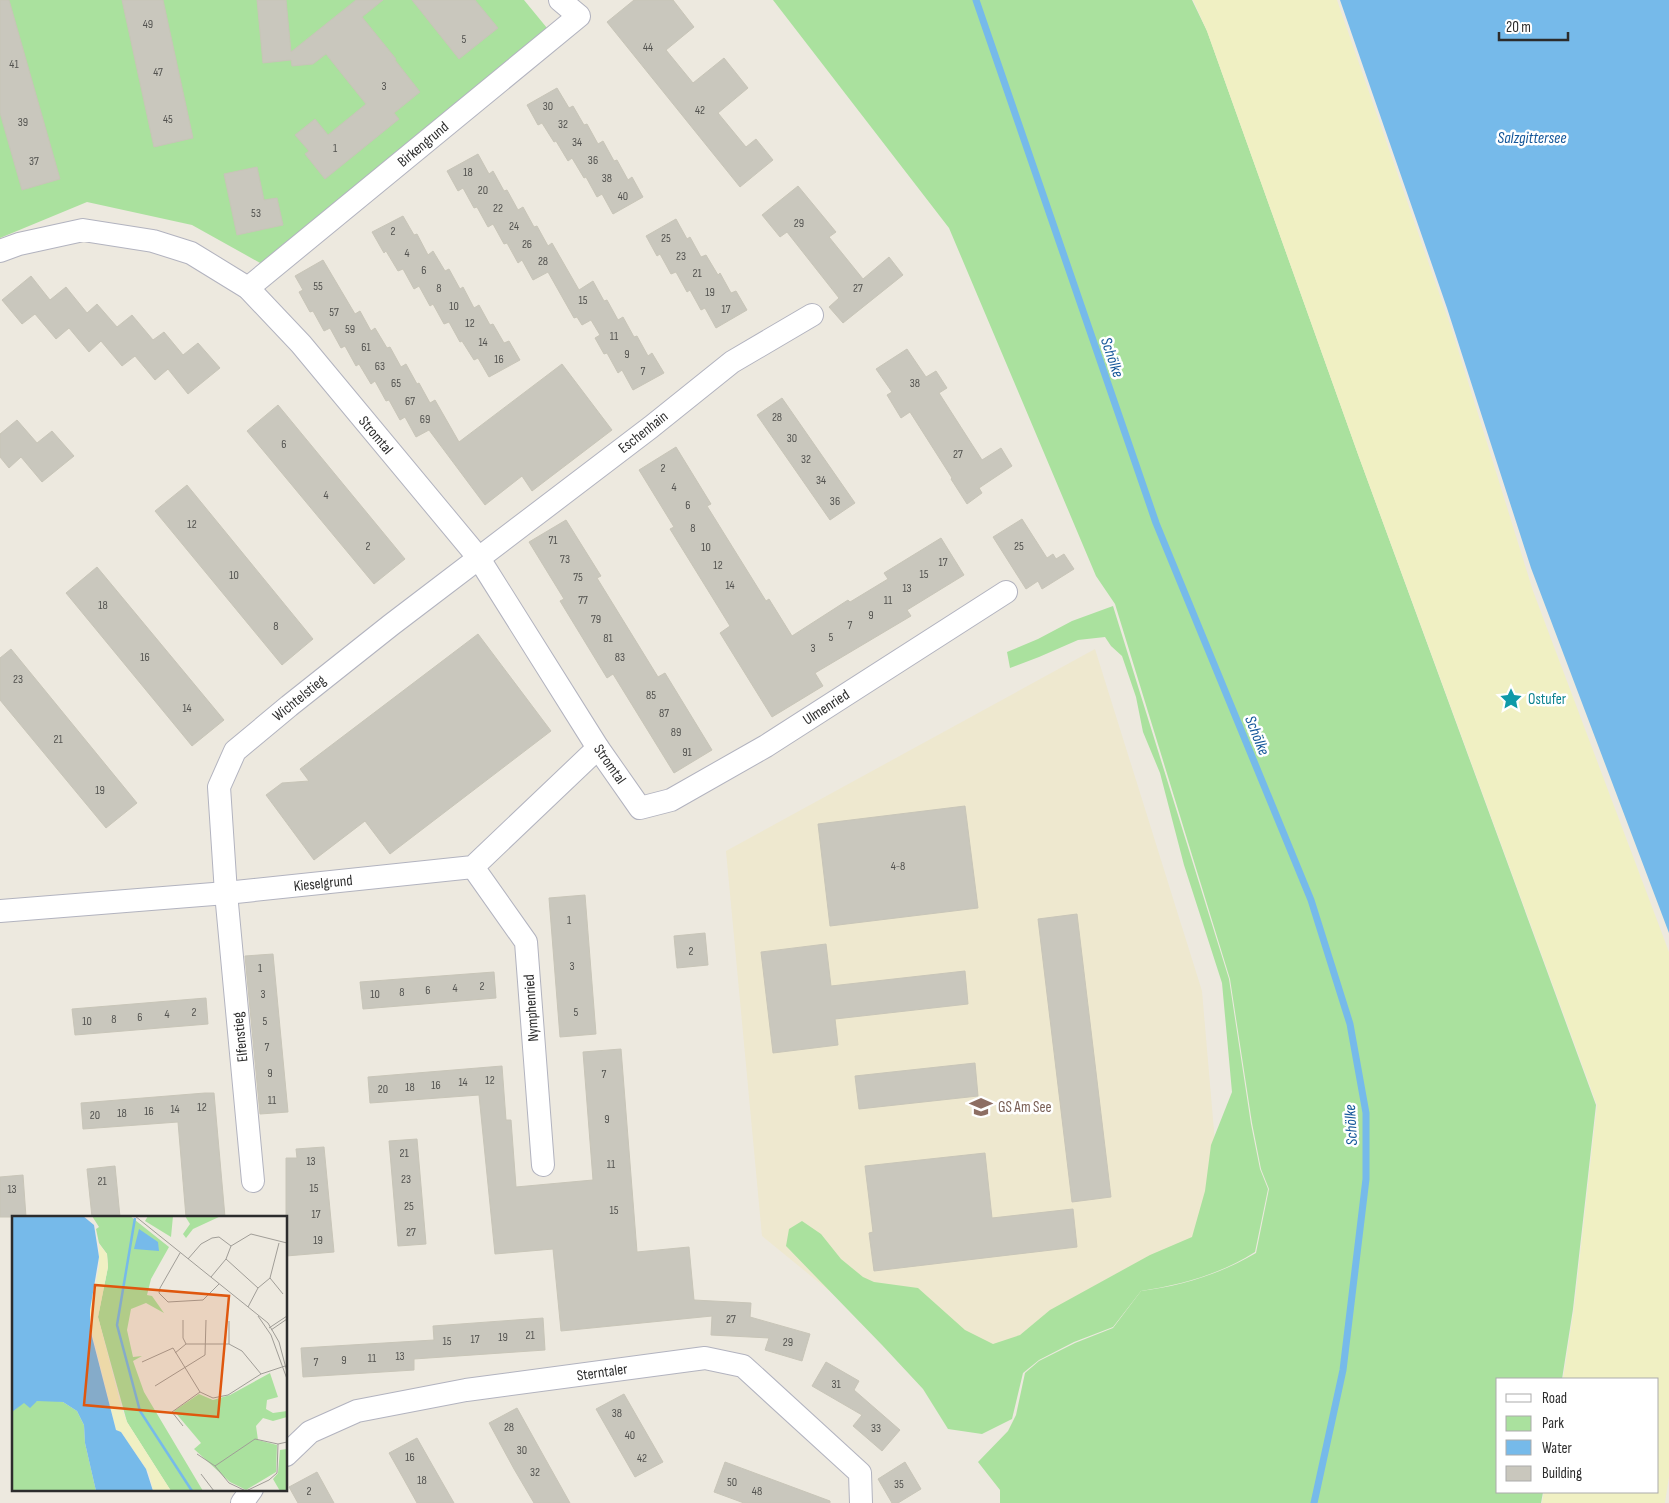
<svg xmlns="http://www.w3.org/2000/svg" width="1669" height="1503" font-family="'Sofia Sans Condensed',sans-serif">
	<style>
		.education { fill: #eee8cf }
		.green { fill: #aae19e }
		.sand { fill: #f0f0c3 }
		.water { fill: #76baea }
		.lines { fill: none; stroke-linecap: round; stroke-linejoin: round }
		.stream { stroke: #76baea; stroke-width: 7 }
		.building { fill: #c9c7bd; stroke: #c8c5b8 }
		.street-casing { stroke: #b2b3bf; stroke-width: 24 }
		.street { stroke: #fff; stroke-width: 22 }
		.labels { text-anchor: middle; stroke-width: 5; stroke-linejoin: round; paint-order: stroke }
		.number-label { font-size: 12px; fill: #535350 }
		.street-label { font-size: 15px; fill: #2c2c2c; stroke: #fff }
		.culture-label { font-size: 15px; fill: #0d838f; stroke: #fff; text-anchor: start }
		.education-label { font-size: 15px; fill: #785e54; stroke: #fff; text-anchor: start }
		.water-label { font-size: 16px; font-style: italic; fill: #135699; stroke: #fff }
		.inset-river { fill: none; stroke: #76baea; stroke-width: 2.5 }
		.inset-road { fill: none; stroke: #a09d97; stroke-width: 1 }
		.view { fill: #df570e; fill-opacity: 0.15; stroke: #df570e; stroke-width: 2.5 }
		.inset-edge { fill: none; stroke: #2c2c2c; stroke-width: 2.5 }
	</style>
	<rect width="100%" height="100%" fill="#ede9df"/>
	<!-- education -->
	<polygon class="education" points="1095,649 1202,991 1222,1224 958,1396 762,1236 726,851"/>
	<!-- green -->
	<g class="green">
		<polygon points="0,0 524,0 547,28 262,264 192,225 87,202 0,238"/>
		<path d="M 773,0 L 1192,0 L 1207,31 L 1359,457 L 1596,1105 L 1573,1309 L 1562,1379 L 1498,1379 L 1498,1492 L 1543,1492 L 1541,1503 L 1000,1503 L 1000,1490 L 978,1462 L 1008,1431 L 1016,1415 L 1025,1373 L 1039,1361 L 1075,1343 L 1113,1328 L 1141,1291 C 1181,1286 1221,1274 1256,1253 L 1269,1189 L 1261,1169 L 1252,1123 L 1230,979 L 1115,604 L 1096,576 L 949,228 Z"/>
		<path d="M 1113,606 L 1229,979 L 1251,1124 L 1260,1169 L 1268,1189 L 1255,1252 C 1221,1274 1180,1285 1141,1291 L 1113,1327 L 1074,1342 L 1039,1360 L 1023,1373 L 1012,1419 L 982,1434 L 948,1429 L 923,1389 L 882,1345 L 786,1246 L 789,1229 L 802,1221 L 821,1234 L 841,1259 L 863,1277 L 874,1282 L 918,1288 L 965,1330 L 993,1344 L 1020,1335 L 1050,1310 L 1150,1255 L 1192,1237 L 1205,1191 L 1211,1145 L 1232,1092 L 1222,983 L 1184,865 L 1160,773 L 1143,732 L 1136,697 L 1122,656 L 1111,646 L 1105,637 L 1078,640 L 1039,657 L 1010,668 L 1007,652 L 1038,639 L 1072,621 Z"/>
	</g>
	<!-- sand -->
	<polygon class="sand" points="1193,0 1337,0 1452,330 1533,591 1669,952 1669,1476 1665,1503 1542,1503 1544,1492 1658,1492 1658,1379 1563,1379 1574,1309 1597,1105 1359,457 1207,31"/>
	<!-- water -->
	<polygon class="water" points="1340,0 1669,0 1669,933 1531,568 1447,308"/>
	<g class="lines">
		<!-- stream -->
		<polyline class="stream" points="976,0 1156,523 1311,900 1350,1024 1366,1113 1366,1179 1343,1370 1314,1503"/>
	</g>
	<!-- building -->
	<g class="building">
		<polygon points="0,0 9,0 60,179 22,190 0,113"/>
		<polygon points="122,0 163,0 193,138 154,147"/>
		<polygon points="257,0 286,0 291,52 356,0 383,0 362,17 396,59 395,60 420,92 394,113 399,119 325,179 305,154 309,151 295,135 315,119 328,135 366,104 326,54 313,64 292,66 291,60 263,63"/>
		<polygon points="412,0 475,0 498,28 459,59"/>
		<polygon points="634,0 673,0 694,27 666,50 693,83 724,58 748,88 718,113 746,147 756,139 773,160 740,187 607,22"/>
		<polygon points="557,88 569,108 573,106 584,125 587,124 598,144 603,141 614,161 617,160 628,180 632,177 643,197 613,214 602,194 597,197 586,177 584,178 572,158 568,161 556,141 554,142 542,123 538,125 527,105"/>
		<polygon points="478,154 489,174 493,171 504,191 507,190 518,210 523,207 534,227 537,226 548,246 552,243 579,290 593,281 604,301 607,300 618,320 623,317 634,337 637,336 648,356 652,353 664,373 633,390 622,370 618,373 607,353 604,354 595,338 600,335 591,320 582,325 577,317 574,318 548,272 533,280 522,260 518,263 507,243 504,244 493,224 488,227 477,207 474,208 463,188 458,191 447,171"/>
		<polygon points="257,167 264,200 277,198 283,225 237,235 224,174"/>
		<polygon points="798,186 836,232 829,237 863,279 889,257 903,275 843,323 829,307 839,298 787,232 780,237 762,215"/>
		<polygon points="403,216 414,235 417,234 428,255 433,251 445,271 449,269 460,289 463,287 474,308 479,305 490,325 493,324 504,343 509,341 520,360 489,377 478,358 474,360 462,341 460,342 449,322 444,324 433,304 430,306 419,286 414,289 403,269 398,271 386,251 384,253 372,232"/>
		<polygon points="676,219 687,239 690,237 701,257 706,255 718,275 720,273 731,293 736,291 747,310 716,328 705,308 701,310 690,290 687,292 676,272 671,274 660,254 657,256 646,236"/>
		<polygon points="323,260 355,314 360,311 371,331 375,328 387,348 390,347 401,367 406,364 417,384 419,383 430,403 435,400 459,442 562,364 612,430 532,491 522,476 485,505 429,430 416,437 405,417 400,420 389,400 386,401 375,381 371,384 359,364 356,366 345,346 341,348 330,328 324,331 313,311 310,312 299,292 303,290 295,276"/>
		<polygon points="31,276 50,300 66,287 87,313 97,304 117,327 132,315 153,340 164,332 183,355 198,343 220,368 188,394 168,369 155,380 135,356 122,366 101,341 89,352 69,328 56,339 35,314 22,324 2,300"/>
		<polygon points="907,349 926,377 936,371 947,388 939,393 982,460 1001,448 1012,466 979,488 982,493 967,504 951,479 952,478 910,412 901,418 887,395 892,392 876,369"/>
		<polygon points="782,398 855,503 830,520 757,415"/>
		<polygon points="278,405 405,559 374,584 247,431"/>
		<polygon points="17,420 37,443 52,431 74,456 42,482 21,457 9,468 0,457 0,434"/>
		<polygon points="676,447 711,504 707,506 766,601 769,599 792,636 848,600 850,602 888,579 884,573 941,538 964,575 907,610 911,616 815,673 823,686 772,717 720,633 730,626 670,529 674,527 639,470"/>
		<polygon points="187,485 313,639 282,665 155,511"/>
		<polygon points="1022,519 1047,558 1053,554 1056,559 1064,554 1074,569 1042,589 1038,581 1026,589 993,537"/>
		<polygon points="566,520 601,576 597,578 658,677 665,673 712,750 674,773 613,674 607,678 560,601 564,599 529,542"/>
		<polygon points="97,567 224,720 192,746 66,593"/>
		<polygon points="478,634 551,731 390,854 365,821 314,860 266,795 282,783 309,781 300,769"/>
		<polygon points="11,649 137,803 106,828 0,700 0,658"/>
		<polygon points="965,806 978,908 830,926 818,824"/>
		<polygon points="585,895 596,1034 560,1037 549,898"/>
		<polygon points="1077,914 1111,1197 1072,1202 1038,919"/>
		<polygon points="705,933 708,965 677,968 674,936"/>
		<polygon points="826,944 831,986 965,971 968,1004 835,1019 838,1045 773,1053 761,952"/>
		<polygon points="273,954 288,1112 260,1114 245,956"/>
		<polygon points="494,972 496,998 363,1009 360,982"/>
		<polygon points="206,998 208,1024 75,1035 72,1009"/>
		<polygon points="621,1049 637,1252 689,1247 694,1300 751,1303 750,1317 810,1334 802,1361 765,1350 769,1338 711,1335 712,1316 561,1331 553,1249 495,1254 479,1095 370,1103 368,1077 502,1066 506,1120 511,1120 516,1187 593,1180 583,1052"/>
		<polygon points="975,1063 978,1096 859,1109 855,1076"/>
		<polygon points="205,1093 214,1093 225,1217 186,1217 178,1122 83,1129 81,1103"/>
		<polygon points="417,1139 426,1244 398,1246 389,1141"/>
		<polygon points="324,1147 334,1252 286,1256 286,1158 297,1158 296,1149"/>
		<polygon points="985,1153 992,1218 1073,1209 1077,1247 874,1271 869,1233 873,1232 865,1166"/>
		<polygon points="115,1166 120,1217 92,1217 87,1169"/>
		<polygon points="23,1175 26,1217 0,1217 0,1177"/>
		<polygon points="543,1318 545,1350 414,1359 414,1370 303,1377 301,1348 434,1340 433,1326"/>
		<polygon points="826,1362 859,1381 854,1390 900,1430 882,1451 853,1426 862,1415 812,1386"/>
		<polygon points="624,1394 663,1462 635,1477 596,1409"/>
		<polygon points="517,1408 542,1453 570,1503 534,1503 514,1469 489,1423"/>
		<polygon points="417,1438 430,1461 454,1503 417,1503 402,1476 389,1453"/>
		<polygon points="725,1462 830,1501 830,1503 744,1503 714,1492"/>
		<polygon points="905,1462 921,1489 898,1503 892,1503 878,1479"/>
		<polygon points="317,1472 334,1503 298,1503 289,1487"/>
	</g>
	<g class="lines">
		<defs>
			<g id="street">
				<polyline points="0,251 19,244 83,230 153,241 191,253 248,288 301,344 478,557 598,748 640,808 671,800 766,746 1006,592"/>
				<polyline points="248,288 579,16 560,0"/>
				<polyline points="473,867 526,942 543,1165"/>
				<polyline points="0,911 226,893 473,867 598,748"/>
				<polyline points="253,1181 226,893 219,787 235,751 289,706 391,625 651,427 732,362 812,315"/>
				<polyline points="286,1455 310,1432 357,1411 466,1390 705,1358 743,1366 860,1473 861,1503"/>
				<polyline points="242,1503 252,1489"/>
			</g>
		</defs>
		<!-- street casing -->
		<use href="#street" class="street-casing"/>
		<!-- street -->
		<use href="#street" class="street"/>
	</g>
	<!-- icons -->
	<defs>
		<symbol id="sight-bare" viewBox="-9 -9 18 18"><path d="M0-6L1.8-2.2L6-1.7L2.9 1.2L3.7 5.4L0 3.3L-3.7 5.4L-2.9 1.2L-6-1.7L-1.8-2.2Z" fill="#0f9aa8" stroke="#fff" stroke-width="2.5" paint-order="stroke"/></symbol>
		<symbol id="school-bare" viewBox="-9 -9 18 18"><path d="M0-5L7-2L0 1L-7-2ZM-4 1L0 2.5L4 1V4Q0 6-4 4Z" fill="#8d6e63" stroke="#fff" stroke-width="2.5" paint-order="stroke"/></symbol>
	</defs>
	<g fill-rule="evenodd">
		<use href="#sight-bare" x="1495" y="683" width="32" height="32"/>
		<use href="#school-bare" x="965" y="1091" width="32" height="32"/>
	</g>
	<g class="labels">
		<!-- number labels -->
		<g class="number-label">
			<text x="148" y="28">49</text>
			<text x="464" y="43">5</text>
			<text x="648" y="51">44</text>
			<text x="14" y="68">41</text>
			<text x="158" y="76">47</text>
			<text x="384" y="90">3</text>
			<text x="548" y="110">30</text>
			<text x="700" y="114">42</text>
			<text x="168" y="123">45</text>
			<text x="23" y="126">39</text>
			<text x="563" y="128">32</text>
			<text x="577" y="146">34</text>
			<text x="335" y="152">1</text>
			<text x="593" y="164">36</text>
			<text x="34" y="165">37</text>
			<text x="468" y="176">18</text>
			<text x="607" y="182">38</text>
			<text x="483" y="194">20</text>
			<text x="623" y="200">40</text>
			<text x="498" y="212">22</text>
			<text x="256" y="217">53</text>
			<text x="799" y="227">29</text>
			<text x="514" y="230">24</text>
			<text x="393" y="235">2</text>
			<text x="666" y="242">25</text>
			<text x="527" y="248">26</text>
			<text x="407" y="257">4</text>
			<text x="681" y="260">23</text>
			<text x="543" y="265">28</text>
			<text x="424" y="274">6</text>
			<text x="697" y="277">21</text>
			<text x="318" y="290">55</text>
			<text x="439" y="292">8</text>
			<text x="858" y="292">27</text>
			<text x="710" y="296">19</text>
			<text x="583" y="304">15</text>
			<text x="454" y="310">10</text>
			<text x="726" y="313">17</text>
			<text x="334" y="316">57</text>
			<text x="470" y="327">12</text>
			<text x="350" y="333">59</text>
			<text x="614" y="340">11</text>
			<text x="483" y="346">14</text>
			<text x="366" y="351">61</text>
			<text x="627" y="358">9</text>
			<text x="499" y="363">16</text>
			<text x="380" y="370">63</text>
			<text x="643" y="375">7</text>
			<text x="396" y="387">65</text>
			<text x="915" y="387">38</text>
			<text x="410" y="405">67</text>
			<text x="777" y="421">28</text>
			<text x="425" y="423">69</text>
			<text x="792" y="442">30</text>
			<text x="284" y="448">6</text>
			<text x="958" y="458">27</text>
			<text x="806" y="463">32</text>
			<text x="663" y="472">2</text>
			<text x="821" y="484">34</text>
			<text x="674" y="491">4</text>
			<text x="326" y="499">4</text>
			<text x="835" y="505">36</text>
			<text x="688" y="509">6</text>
			<text x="192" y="528">12</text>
			<text x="693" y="532">8</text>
			<text x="553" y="544">71</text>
			<text x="368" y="550">2</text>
			<text x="1019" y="550">25</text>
			<text x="706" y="551">10</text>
			<text x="565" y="563">73</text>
			<text x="943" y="566">17</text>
			<text x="718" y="569">12</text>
			<text x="924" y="578">15</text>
			<text x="234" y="579">10</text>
			<text x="578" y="581">75</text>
			<text x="730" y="589">14</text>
			<text x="907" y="592">13</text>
			<text x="583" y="604">77</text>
			<text x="888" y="604">11</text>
			<text x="103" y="609">18</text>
			<text x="871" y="619">9</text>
			<text x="596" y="623">79</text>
			<text x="850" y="629">7</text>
			<text x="276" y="630">8</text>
			<text x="831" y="641">5</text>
			<text x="608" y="642">81</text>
			<text x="813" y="652">3</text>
			<text x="145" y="661">16</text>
			<text x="620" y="661">83</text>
			<text x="18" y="683">23</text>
			<text x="651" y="699">85</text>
			<text x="187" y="712">14</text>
			<text x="664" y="717">87</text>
			<text x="676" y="736">89</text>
			<text x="58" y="743">21</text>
			<text x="687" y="756">91</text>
			<text x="100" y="794">19</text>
			<text x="898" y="870">4-8</text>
			<text x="569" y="924">1</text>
			<text x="691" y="955">2</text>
			<text x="572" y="970">3</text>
			<text x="260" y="972">1</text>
			<text x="482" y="990">2</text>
			<text x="455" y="992">4</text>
			<text x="428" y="994">6</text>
			<text x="402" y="996">8</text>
			<text x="263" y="998">3</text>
			<text x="375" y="998">10</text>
			<text x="194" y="1016">2</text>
			<text x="576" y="1016">5</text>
			<text x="167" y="1018">4</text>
			<text x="140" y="1021">6</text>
			<text x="114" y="1023">8</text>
			<text x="87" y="1025">10</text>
			<text x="265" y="1025">5</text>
			<text x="267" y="1051">7</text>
			<text x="270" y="1077">9</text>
			<text x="604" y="1078">7</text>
			<text x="490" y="1084">12</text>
			<text x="463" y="1086">14</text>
			<text x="436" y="1089">16</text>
			<text x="410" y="1091">18</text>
			<text x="383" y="1093">20</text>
			<text x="272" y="1104">11</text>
			<text x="202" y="1111">12</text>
			<text x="175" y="1113">14</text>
			<text x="149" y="1115">16</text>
			<text x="122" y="1117">18</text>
			<text x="95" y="1119">20</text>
			<text x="607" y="1123">9</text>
			<text x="404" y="1157">21</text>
			<text x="311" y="1165">13</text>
			<text x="611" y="1168">11</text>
			<text x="406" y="1183">23</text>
			<text x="102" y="1185">21</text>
			<text x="314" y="1192">15</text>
			<text x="12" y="1193">13</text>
			<text x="409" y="1210">25</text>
			<text x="614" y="1214">15</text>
			<text x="316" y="1218">17</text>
			<text x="411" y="1236">27</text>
			<text x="318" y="1244">19</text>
			<text x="731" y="1323">27</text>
			<text x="530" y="1339">21</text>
			<text x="503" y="1341">19</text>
			<text x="475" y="1343">17</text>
			<text x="447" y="1345">15</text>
			<text x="788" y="1346">29</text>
			<text x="400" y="1360">13</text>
			<text x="372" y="1362">11</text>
			<text x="344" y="1364">9</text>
			<text x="316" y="1366">7</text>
			<text x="836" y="1388">31</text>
			<text x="617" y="1417">38</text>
			<text x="509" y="1431">28</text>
			<text x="876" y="1432">33</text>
			<text x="630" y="1439">40</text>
			<text x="522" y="1454">30</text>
			<text x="410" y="1461">16</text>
			<text x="642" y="1462">42</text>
			<text x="535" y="1476">32</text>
			<text x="422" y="1484">18</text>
			<text x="732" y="1486">50</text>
			<text x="899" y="1488">35</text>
			<text x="309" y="1495">2</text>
			<text x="757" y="1495">48</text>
		</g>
		<!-- street labels -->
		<g class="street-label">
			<text transform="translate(423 144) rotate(-40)" y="5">Birkengrund</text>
			<text transform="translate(643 432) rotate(-38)" y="5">Eschenhain</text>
			<text transform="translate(376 435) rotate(50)" y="5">Stromtal</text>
			<text transform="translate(299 698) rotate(-39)" y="5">Wichtelstieg</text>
			<text transform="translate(826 707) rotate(-33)" y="5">Ulmenried</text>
			<text transform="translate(610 764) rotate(55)" y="5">Stromtal</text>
			<text transform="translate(323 883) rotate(-6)" y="5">Kieselgrund</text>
			<text transform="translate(531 1008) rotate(-94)" y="5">Nymphenried</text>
			<text transform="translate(240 1037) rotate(-96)" y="5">Elfenstieg</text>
			<text transform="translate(602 1372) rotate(-8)" y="5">Sterntaler</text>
		</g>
		<!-- culture labels -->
		<g class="culture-label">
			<text x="1528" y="704">Ostufer</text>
		</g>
		<!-- education labels -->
		<g class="education-label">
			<text x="998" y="1112">GS Am See</text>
		</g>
		<!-- water labels -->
		<g class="water-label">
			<text x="1532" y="143">Salzgittersee</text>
			<text transform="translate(1113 357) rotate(71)" y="6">Schölke</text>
			<text transform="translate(1258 735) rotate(68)" y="6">Schölke</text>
			<text transform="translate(1350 1125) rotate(-93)" y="6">Schölke</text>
		</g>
	</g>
	<!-- overview -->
	<g transform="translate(12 1216)">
		<rect width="275" height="275" fill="#ede9df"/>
		<path d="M 80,0 L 118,0 L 157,31 L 139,63 L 135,79 L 140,80 L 152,97 L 134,87 L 119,93 L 115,114 L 121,141 L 130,140 L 121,145 L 132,176 L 191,275 L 159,275 L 115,206 L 86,101 L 96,51 L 95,38 L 87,27 L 84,13 L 87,11 ZM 136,0 L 161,0 L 159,21 L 133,5 ZM 173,0 L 209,0 L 181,13 L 174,22 L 171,18 L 178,8 ZM 258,157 L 266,181 L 255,184 L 254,193 L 261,197 L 275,195 L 275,201 L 261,205 L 251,202 L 244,210 L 246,224 L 265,229 L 264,256 L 234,274 L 218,266 L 182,233 L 189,227 L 162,195 L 187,178 L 201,184 L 218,179 ZM 39,184 L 51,186 L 65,195 L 72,209 L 73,227 L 84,275 L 0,275 L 0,196 L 12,186 ZM 275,233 L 275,275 L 268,275 L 261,263 L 266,257 L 268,234 Z" fill="#aae19e"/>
		<path d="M 87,28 L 95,38 L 96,51 L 86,101 L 109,190 L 115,206 L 159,275 L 141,275 L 137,257 L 109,216 L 104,214 L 79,112 L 78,94 L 87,51 Z" fill="#f0f0c3"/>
		<path d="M 0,0 L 71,0 L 82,9 L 87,41 L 78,94 L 78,113 L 104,214 L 109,216 L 134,253 L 141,275 L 84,275 L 73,227 L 72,209 L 65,195 L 51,186 L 25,185 L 18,192 L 12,187 L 0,196 ZM 127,13 L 146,26 L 147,35 L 122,33 Z" fill="#76baea"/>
		<path class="inset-river" d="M 123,2 L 105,109 L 128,195 L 180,275"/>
		<path class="inset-road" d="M 123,0 L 256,107 L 267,126 L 275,156M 168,37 L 148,72 L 147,77 L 156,86 L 191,84 L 207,68M 176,43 L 189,28 L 200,22 L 207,21 L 219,30M 214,43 L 246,72M 199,61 L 214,43 L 219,30 L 239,18 L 275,27M 258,62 L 271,78M 236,91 L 246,72 L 258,62 L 267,27M 246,100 L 259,119 L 275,163M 171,104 L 171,122 L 174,128M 257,112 L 275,100M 259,114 L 275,103M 217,128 L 217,105M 163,137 L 174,128 L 217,128 L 230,135 L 249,158M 130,146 L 161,132 L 188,176 L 201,182 L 216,179 L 249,158 L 273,150M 143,170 L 193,139 L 194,104M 171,210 L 160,196 L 188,176M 185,238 L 203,250 L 217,267 L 234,275 L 257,264 L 265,257 L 266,228M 203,250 L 243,223 L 266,228 L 275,226M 189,258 L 202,275"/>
		<path class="view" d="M 83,69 L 217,80 L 206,201 L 72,189 Z"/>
		<rect width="275" height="275" class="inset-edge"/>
	</g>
	<!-- legend -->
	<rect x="1496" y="1378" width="162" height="115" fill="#ffffff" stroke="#ababab"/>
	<rect x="1506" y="1394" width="25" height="8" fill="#ffffff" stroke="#ababab"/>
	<text x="1542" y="1403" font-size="15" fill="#2c2c2c">Road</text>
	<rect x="1506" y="1416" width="25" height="15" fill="#aae19e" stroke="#ababab"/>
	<text x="1542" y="1428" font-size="15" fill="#2c2c2c">Park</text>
	<rect x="1506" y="1440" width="25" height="15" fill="#76baea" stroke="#ababab"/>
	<text x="1542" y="1453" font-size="15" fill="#2c2c2c">Water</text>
	<rect x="1506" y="1466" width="25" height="15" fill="#c9c7bd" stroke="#ababab"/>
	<text x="1542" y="1478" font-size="15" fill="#2c2c2c">Building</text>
	<!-- scale -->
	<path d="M1499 32v8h69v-8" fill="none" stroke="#2c2c2c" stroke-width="2.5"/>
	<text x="1506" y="32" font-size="15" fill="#2c2c2c" stroke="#ffffff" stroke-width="4" paint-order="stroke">20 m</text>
</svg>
